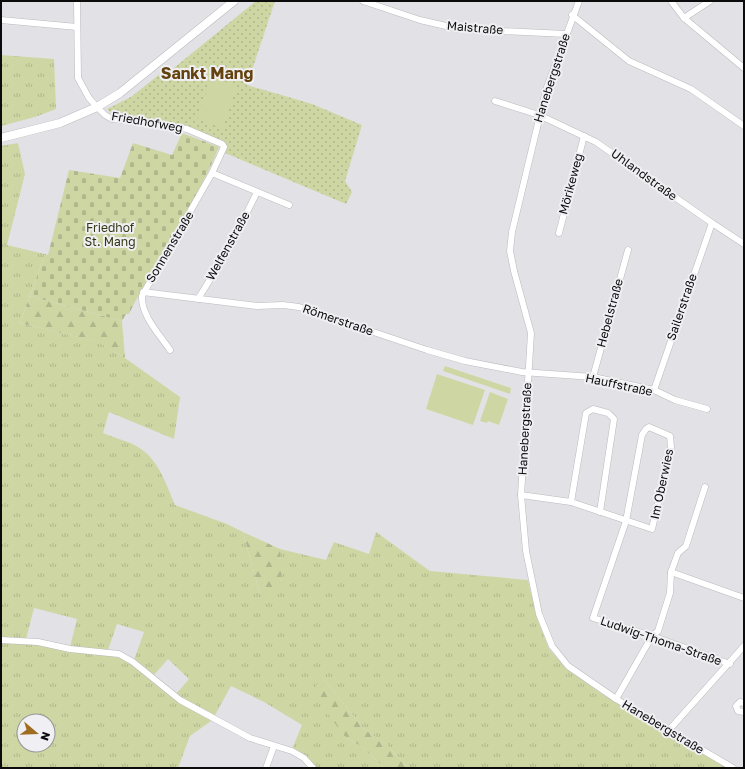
<svg xmlns="http://www.w3.org/2000/svg" width="745" height="769" font-family="'Golos Text',sans-serif">
	<style>
		.grass { fill: url(#grass-tufts); fill-rule: evenodd }
		.forest { fill: url(#forest-firs) }
		.cemetery { fill: url(#cemetery-stones) }
		.park { fill: url(#park-dots) }
		.pitch { fill: #ced7a4 }
		.lines { fill: none; stroke-linecap: round; stroke-linejoin: round }
		.street-casing { stroke: #bab9bd; stroke-width: 7 }
		.secondary-casing { stroke: #bab9bd; stroke-width: 9 }
		.street { stroke: #fff; stroke-width: 6 }
		.secondary { stroke: #fff; stroke-width: 8 }
		.labels { text-anchor: middle; stroke-width: 4; stroke-linejoin: round; paint-order: stroke }
		.street-label { font-size: 12px; fill: #0b0b0c; stroke: #f0eff3 }
		.park-label { font-size: 12px; fill: #323714; stroke: #f0eff3 }
		.district-label { font-size: 16px; font-weight: bold; fill: #64420d; stroke: #f0eff3 }
	</style>
	<defs>
		<pattern id="grass-tufts" width="24" height="20" patternUnits="userSpaceOnUse"><rect width="24" height="20" fill="#ced7a4"/><path d="M3 7l-1-3M5 7V3M7 7l1-3M15 17l-1-3M17 17v-4M19 17l1-3" fill="none" stroke="#b0b78c"/></pattern>
		<pattern id="forest-firs" width="22" height="20" patternUnits="userSpaceOnUse"><rect width="22" height="20" fill="#ced7a4"/><path d="M5 1l3.5 6h-7zM16 11l3.5 6h-7z" fill="#b0b78c"/></pattern>
		<pattern id="cemetery-stones" width="16" height="16" patternUnits="userSpaceOnUse"><rect width="16" height="16" fill="#ced7a4"/><path d="M2 7V4a2 2 0 0 1 4 0v3zM10 15v-3a2 2 0 0 1 4 0v3z" fill="#b0b78c"/></pattern>
		<pattern id="park-dots" width="8" height="8" patternUnits="userSpaceOnUse"><rect width="8" height="8" fill="#ced7a4"/><path d="M2 2h.1M6 6h.1" fill="none" stroke="#b0b78c" stroke-width="1.8" stroke-linecap="round"/></pattern>
	</defs>
	<rect width="100%" height="100%" fill="#e2e2e6"/>
	<!-- grass -->
	<g class="grass">
		<polygon points="1,55 54,59 56,109 35,117 1,126"/>
		<path d="M 18,143 L 25,174 L 7,245 L 45,254 L 20,323 L 99,342 L 125,358 L 180,397 L 174,439 L 109,412 L 103,433 C 114,438 130,441 141,449 C 159,461 167,486 175,505 L 227,524 L 243,532 L 261,598 L 281,580 L 280,549 L 326,560 L 334,542 L 369,554 L 376,532 L 430,571 L 528,580 L 536,615 L 549,649 L 566,668 L 602,694 L 729,768 L 408,768 L 386,744 L 364,729 L 322,677 L 343,735 L 362,747 L 385,768 L 316,768 L 305,756 L 292,749 L 302,725 L 264,702 L 231,686 L 214,717 L 176,694 L 189,679 L 168,659 L 153,676 L 134,660 L 144,632 L 117,624 L 108,650 L 70,647 L 77,619 L 34,608 L 26,639 L 1,638 L 1,146 Z"/>
		<path d="M 1,642 L 38,645 L 118,656 L 125,659 L 211,721 L 190,736 L 178,768 L 1,768 ZM 24,721 L 48,721 L 48,745 L 24,745 Z"/>
	</g>
	<!-- forest -->
	<g class="forest">
		<polygon points="30,296 122,321 125,358 98,342 20,323"/>
		<path d="M 243,532 L 280,549 C 281,569 286,589 267,602 L 261,598 Z"/>
		<polygon points="322,677 364,729 386,744 408,768 385,768 362,747 343,735 325,709 316,686"/>
	</g>
	<!-- cemetery -->
	<path class="cemetery" d="M 182,133 L 219,147 C 205,181 186,213 169,245 C 156,269 140,290 129,314 L 126,314 L 122,321 L 30,296 L 45,254 L 48,255 L 69,170 L 120,178 L 133,143 L 172,155 Z"/>
	<!-- park -->
	<polygon class="park" points="256,1 275,1 247,85 312,104 362,125 345,181 352,192 346,204 225,153 225,148 188,127 114,116 107,109 131,97 166,69 169,72"/>
	<!-- pitch -->
	<g class="pitch">
		<polygon points="211,77 237,86 223,128 197,119"/>
		<polygon points="445,366 511,388 510,394 443,371"/>
		<polygon points="437,374 485,390 473,425 426,409"/>
		<polygon points="490,392 508,399 499,425 488,421 487,423 480,421"/>
	</g>
	<g class="lines">
		<defs>
			<g id="street">
				<path d="M 77,1 L 78,78 L 89,98 L 97,107 L 105,115 L 112,119 L 146,122 L 187,129 L 222,144 L 224,147 L 212,173 L 142,296 C 141,315 159,334 170,350"/>
				<polyline points="363,1 420,20 459,29 566,34"/>
				<polyline points="579,1 546,90 512,232 510,251 514,271 531,333 521,495 526,551 539,614 552,646 568,666 616,699 733,768"/>
				<polyline points="671,1 684,18 744,68"/>
				<polyline points="572,15 629,61 691,89 744,126"/>
				<polyline points="684,18 710,1"/>
				<polyline points="1,20 77,27"/>
				<polyline points="495,101 539,115 596,142 712,223 744,244"/>
				<polyline points="212,173 289,205"/>
				<polyline points="559,233 584,136"/>
				<polyline points="143,292 257,306 283,305 299,307 427,350 465,361 522,372 593,377 654,390 675,400 707,409"/>
				<polyline points="198,299 230,247 257,192"/>
				<polyline points="593,377 628,250"/>
				<polyline points="654,390 712,223"/>
				<polyline points="521,495 571,502 652,529 671,447 670,436 649,427 646,429 642,435 626,521 593,618 652,636 730,664"/>
				<polyline points="571,502 586,413 593,409 608,413 614,419 600,512"/>
				<polyline points="671,572 744,598"/>
				<polyline points="1,640 38,642 70,649 119,654 133,662 180,700 250,738 292,751 304,758 313,768"/>
				<polyline points="616,699 652,636 658,631 670,593 671,572 678,553 686,546 705,487"/>
				<polyline points="744,703 740,702 736,706 738,711 744,712"/>
				<polyline points="669,730 744,646"/>
				<polyline points="266,768 274,746"/>
			</g>
			<polyline id="secondary" points="1,138 60,123 97,107 120,93 234,1"/>
		</defs>
		<!-- street casing -->
		<use href="#street" class="street-casing"/>
		<!-- secondary casing -->
		<use href="#secondary" class="secondary-casing"/>
		<!-- street -->
		<use href="#street" class="street"/>
		<!-- secondary -->
		<use href="#secondary" class="secondary"/>
	</g>
	<g class="labels">
		<!-- street labels -->
		<g class="street-label">
			<text transform="translate(475 28) rotate(5)" y="4">Maistraße</text>
			<text transform="translate(552 78) rotate(-72)" y="4">Hanebergstraße</text>
			<text transform="translate(147 122) rotate(10)" y="4">Friedhofweg</text>
			<text transform="translate(644 175) rotate(36)" y="4">Uhlandstraße</text>
			<text transform="translate(571 184) rotate(-75)" y="4">Mörikeweg</text>
			<text transform="translate(228 246) rotate(-61)" y="4">Welfenstraße</text>
			<text transform="translate(170 247) rotate(-59)" y="4">Sonnenstraße</text>
			<text transform="translate(682 307) rotate(-71)" y="4">Sailerstraße</text>
			<text transform="translate(610 313) rotate(-75)" y="4">Hebelstraße</text>
			<text transform="translate(338 320) rotate(19)" y="4">Römerstraße</text>
			<text transform="translate(619 385) rotate(12)" y="4">Hauffstraße</text>
			<text transform="translate(525 429) rotate(-87)" y="4">Hanebergstraße</text>
			<text transform="translate(662 484) rotate(-78)" y="4">Im Oberwies</text>
			<text transform="translate(661 641) rotate(19)" y="4">Ludwig-Thoma-Straße</text>
			<text transform="translate(663 727) rotate(31)" y="4">Hanebergstraße</text>
		</g>
		<!-- park labels -->
		<g class="park-label">
			<text x="110" y="232">Friedhof<tspan x="110" dy="14">St. Mang</tspan></text>
		</g>
		<!-- district labels -->
		<g class="district-label">
			<text x="207" y="79">Sankt Mang</text>
		</g>
	</g>
	<!-- border -->
	<rect width="745" height="769" fill="none" stroke="#0b0b0c" stroke-width="4"/>
	<!-- north arrow -->
	<g transform="translate(36 733) rotate(109)"><circle r="19" fill="#f0eff3" stroke="#949497"/>
	<path d="M0-3L7 15L0 10L-7 15Z" fill="#9f6d22"/>
	<text y="-6" font-size="11" font-weight="bold" text-anchor="middle" fill="#0b0b0c">N</text>
	</g>
</svg>
